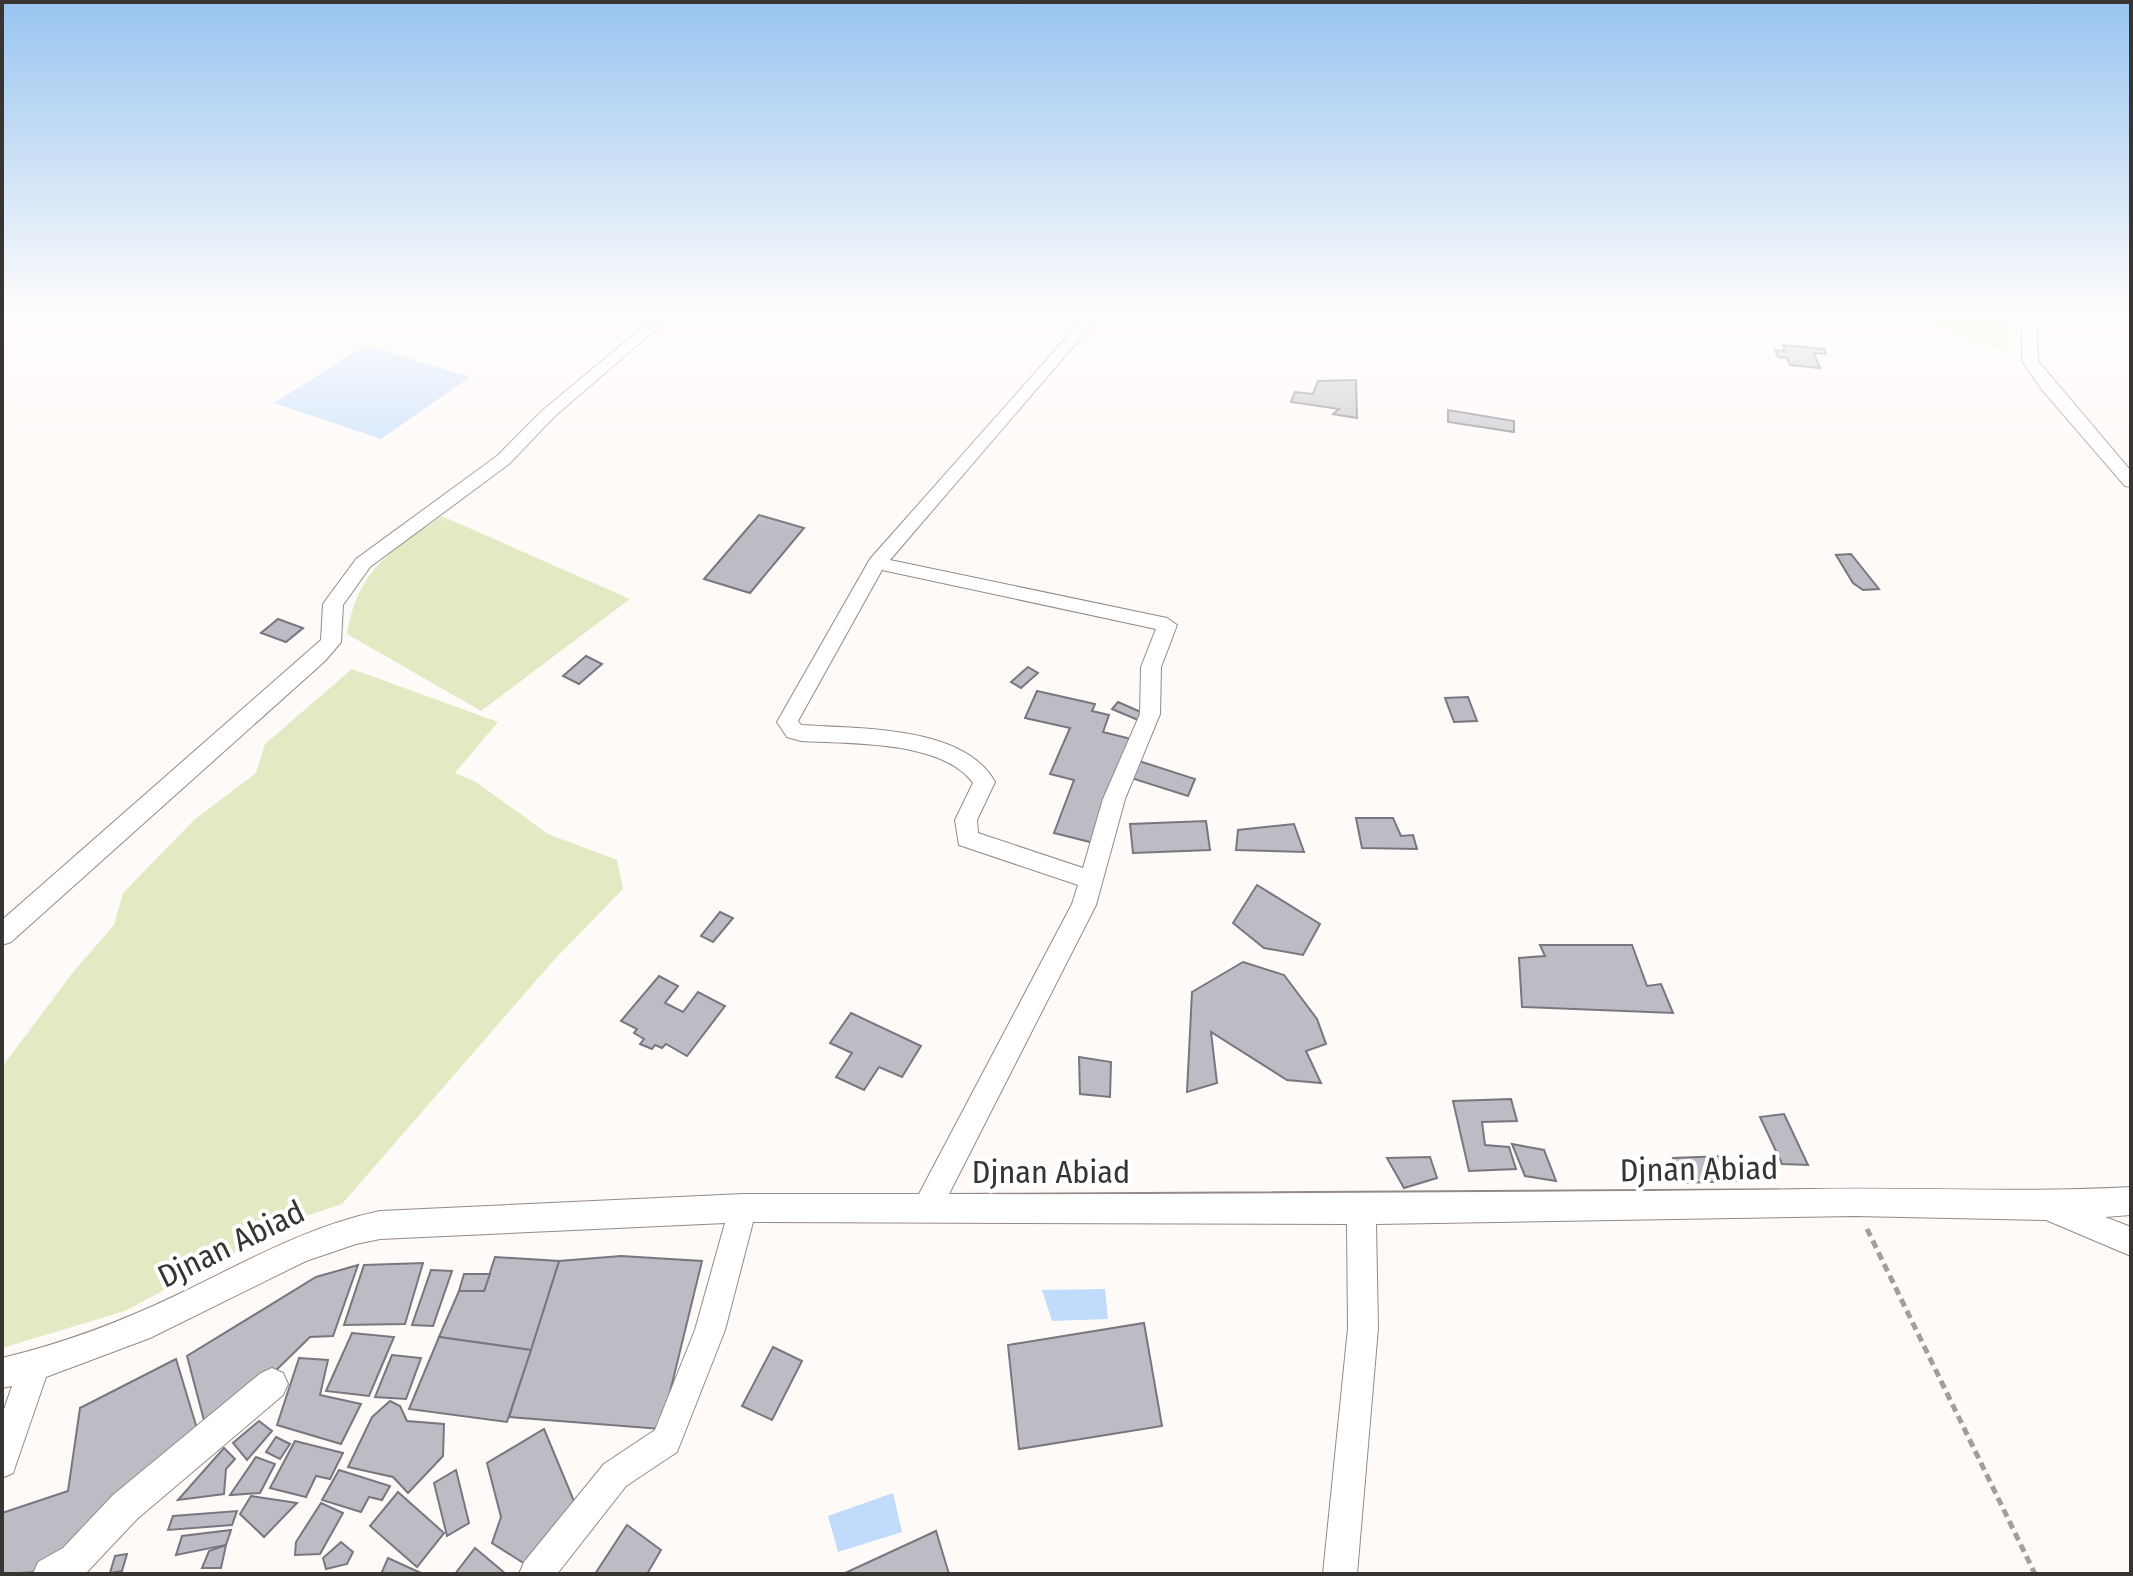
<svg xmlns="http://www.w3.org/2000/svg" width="2133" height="1576" font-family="'Fira Sans Condensed',sans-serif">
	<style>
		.green { fill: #e3eac3 }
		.water { fill: #c0dbfb }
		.building { fill: #bdbbc4; stroke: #79767f; stroke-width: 2 }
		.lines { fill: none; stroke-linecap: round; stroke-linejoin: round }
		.minor-casing { stroke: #938b85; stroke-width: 2 }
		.path { stroke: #a29e9c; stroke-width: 5; stroke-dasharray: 8 5; stroke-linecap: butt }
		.minor { fill: #fff; fill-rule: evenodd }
		.labels { text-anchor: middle; stroke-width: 8; stroke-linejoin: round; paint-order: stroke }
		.near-street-label { font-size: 32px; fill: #373431; stroke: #fff }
	</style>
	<rect width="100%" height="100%" fill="#fefaf8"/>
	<!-- green -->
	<g class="green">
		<polygon points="1920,314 2009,314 2006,351 1928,320"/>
		<path d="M 442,516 L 630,599 L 481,711 L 347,634 C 358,569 390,552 442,516 Z"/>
		<polygon points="352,669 498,722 455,773 476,782 548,834 617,860 623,889 553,961 342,1204 297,1219 125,1311 2,1348 2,1067 74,971 114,925 123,893 194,820 256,773 265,744"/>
	</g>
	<!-- water -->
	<g class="water">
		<polygon points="366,345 470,377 381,439 274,403"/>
		<polygon points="1105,1289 1108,1319 1052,1321 1042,1290"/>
		<polygon points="893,1493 902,1532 838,1552 828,1516"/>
	</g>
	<!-- building -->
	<g class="building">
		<polygon points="1783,345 1824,349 1826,354 1814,353 1820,368 1790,365 1787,358 1778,357 1775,350 1785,351"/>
		<polygon points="1356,380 1357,418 1333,414 1339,409 1291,402 1295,392 1313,394 1318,381"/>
		<polygon points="1448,410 1514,421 1514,432 1448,422"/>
		<polygon points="759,515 804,528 750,593 704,579"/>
		<polygon points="1851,554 1879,589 1863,590 1853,583 1836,555"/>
		<polygon points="278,619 303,628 286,642 261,633"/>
		<polygon points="586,656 602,664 579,684 563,676"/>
		<polygon points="1028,667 1038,673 1021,688 1011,682"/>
		<polygon points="1037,691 1095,704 1092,711 1109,715 1103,732 1131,739 1094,843 1054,833 1074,780 1050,774 1070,728 1025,718"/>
		<polygon points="1468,697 1477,721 1454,722 1445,698"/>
		<polygon points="1118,702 1143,713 1138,720 1112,709"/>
		<polygon points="1139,761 1195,779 1188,796 1131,778"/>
		<polygon points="1356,818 1393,818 1401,836 1413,835 1417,849 1362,848"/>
		<polygon points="1206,821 1210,850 1133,853 1130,824"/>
		<polygon points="1294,824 1304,852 1236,850 1238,830"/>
		<polygon points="1257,885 1320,924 1303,955 1264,948 1233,923"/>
		<polygon points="720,912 733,918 713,942 701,936"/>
		<polygon points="1540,945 1632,945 1647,986 1661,984 1673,1013 1522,1007 1519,958 1545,956"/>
		<polygon points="1243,962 1284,975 1317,1019 1326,1044 1306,1051 1321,1083 1287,1080 1211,1032 1217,1083 1187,1092 1192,992"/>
		<polygon points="659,976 678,986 665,1003 683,1012 698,992 725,1006 687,1056 666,1044 662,1048 655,1045 652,1049 640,1044 644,1039 634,1033 637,1029 621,1021"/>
		<polygon points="851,1013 921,1046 902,1077 879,1067 864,1090 836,1077 852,1053 830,1043"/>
		<polygon points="1079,1057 1111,1062 1110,1097 1080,1094"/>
		<polygon points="1511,1099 1517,1121 1482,1122 1485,1145 1509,1147 1516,1169 1469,1171 1453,1101"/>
		<polygon points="1784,1114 1808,1165 1782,1164 1760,1117"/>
		<polygon points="1512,1144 1544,1150 1556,1181 1525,1176"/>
		<polygon points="1725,1156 1737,1181 1681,1183 1673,1158"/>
		<polygon points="1430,1157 1437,1178 1404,1188 1387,1158"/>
		<polygon points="621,1256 702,1261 661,1429 509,1417 559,1261"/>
		<polygon points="495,1257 559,1261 531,1350 439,1337 459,1291 484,1291"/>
		<polygon points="423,1263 405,1324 344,1325 364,1265"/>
		<polygon points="358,1265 333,1336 310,1337 259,1387 205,1424 187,1356 316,1277"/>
		<polygon points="431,1270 452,1271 433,1326 412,1325"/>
		<polygon points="464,1274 490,1274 484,1291 459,1291"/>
		<polygon points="1144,1323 1162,1426 1019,1449 1008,1345"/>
		<polygon points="352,1333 394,1337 369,1396 326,1391"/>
		<polygon points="439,1337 531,1350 507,1422 409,1409"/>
		<polygon points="773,1347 802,1361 772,1420 742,1406"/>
		<polygon points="392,1355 421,1358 406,1399 375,1397"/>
		<polygon points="299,1358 328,1360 320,1395 361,1404 341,1444 277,1425"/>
		<polygon points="176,1359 198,1432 37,1572 2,1574 2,1513 68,1491 80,1408"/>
		<polygon points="390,1401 400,1406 407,1421 444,1424 443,1456 408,1493 393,1477 348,1467 372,1417"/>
		<polygon points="259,1421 272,1431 247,1460 233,1443"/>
		<polygon points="544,1429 576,1506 547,1534 525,1564 492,1543 501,1517 487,1463"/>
		<polygon points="276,1437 290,1444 280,1459 266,1452"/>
		<polygon points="295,1441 343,1453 330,1479 316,1476 306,1497 270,1488"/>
		<polygon points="224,1448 235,1459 226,1469 224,1494 178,1500"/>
		<polygon points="256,1457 275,1464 260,1493 230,1495"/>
		<polygon points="339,1470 390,1486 382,1500 369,1497 361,1512 322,1500"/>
		<polygon points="456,1470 469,1523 447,1536 434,1483"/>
		<polygon points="398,1492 444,1533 417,1567 370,1526"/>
		<polygon points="251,1496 297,1503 264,1537 240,1514"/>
		<polygon points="321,1503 343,1513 320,1554 295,1555 296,1542"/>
		<polygon points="237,1511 232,1525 168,1530 173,1516"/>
		<polygon points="627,1525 661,1550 647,1574 595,1574"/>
		<polygon points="231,1530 226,1545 176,1555 182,1536"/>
		<polygon points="936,1531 949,1574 843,1574"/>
		<polygon points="341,1542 353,1552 347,1564 326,1569 323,1558"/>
		<polygon points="226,1545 221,1568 202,1568 209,1551"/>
		<polygon points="475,1548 506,1574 455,1574"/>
		<polygon points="127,1554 122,1571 110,1573 115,1556"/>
		<polygon points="388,1558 423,1574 381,1574"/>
	</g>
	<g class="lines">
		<defs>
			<g id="minor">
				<path d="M 1087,314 L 1101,314 L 890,560 L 1167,618 L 1177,625 L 1161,667 L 1160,714 L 1125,799 L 1096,905 L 949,1194 C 1237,1195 1524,1193 1811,1189 C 1918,1187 2024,1193 2131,1187 L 2131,1215 L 2105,1217 L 2131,1227 L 2131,1256 L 2046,1220 L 1854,1216 L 1376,1224 L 1378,1328 L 1357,1574 L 1323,1574 L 1348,1328 L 1347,1224 L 753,1222 L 725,1330 L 677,1452 L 626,1486 L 557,1574 L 519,1574 L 524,1562 L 604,1464 L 655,1430 L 695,1330 L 725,1223 L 380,1239 L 356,1244 L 306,1261 L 150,1338 L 46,1377 L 13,1473 L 2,1478 L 2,1415 L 12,1386 L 2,1388 L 2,1358 C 65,1343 123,1321 181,1293 C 247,1261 308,1226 380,1211 L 743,1194 L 919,1194 L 1072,904 L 1078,885 L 959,845 L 955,820 L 973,783 C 942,740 850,744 801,741 L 787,737 L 777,722 L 870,559 ZM 882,570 L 1156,629 L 1141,667 L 1140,714 L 1103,799 L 1083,868 L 978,833 L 977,820 L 995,782 C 964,725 858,729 801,725 L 798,721 Z"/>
				<polygon points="2022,314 2036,314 2038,361 2131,471 2131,487 2125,486 2043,391 2022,361"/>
				<polygon points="650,321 662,324 555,416 509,464 370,567 343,605 341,642 325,661 11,942 2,945 2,920 321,640 323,604 356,559 497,456 543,410"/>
				<polygon points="272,1368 283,1373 288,1384 283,1395 137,1519 87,1572 33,1574 38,1562 63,1548 113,1495 261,1373"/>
			</g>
		</defs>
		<!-- minor casing -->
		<use href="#minor" class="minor-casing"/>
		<!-- path -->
		<polyline class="path" points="1867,1229 2035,1574"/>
		<!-- minor -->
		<use href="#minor" class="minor"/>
	</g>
	<!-- sky -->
	<linearGradient id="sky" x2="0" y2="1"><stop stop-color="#98c4f0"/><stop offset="0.59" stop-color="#fffdfc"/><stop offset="1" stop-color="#fffdfc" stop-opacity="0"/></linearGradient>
	<rect width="2133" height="534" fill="url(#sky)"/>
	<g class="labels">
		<!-- near-street labels -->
		<g class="near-street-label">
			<text transform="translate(1699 1169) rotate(-1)" y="11">Djnan Abiad</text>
			<text x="1051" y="1183">Djnan Abiad</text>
			<text transform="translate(231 1244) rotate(-26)" y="11">Djnan Abiad</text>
		</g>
	</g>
	<!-- border -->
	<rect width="2133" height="1576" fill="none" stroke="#373431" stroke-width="8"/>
</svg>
